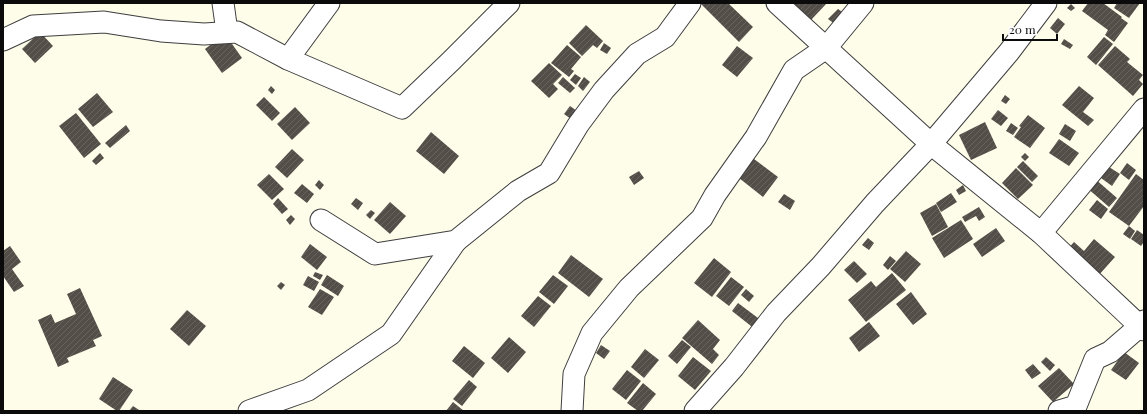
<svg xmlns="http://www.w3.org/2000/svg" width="1147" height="414" font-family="'Playfair Display',serif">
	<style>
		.building { fill: url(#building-hatch) }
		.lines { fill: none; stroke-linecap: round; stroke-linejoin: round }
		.street-casing { stroke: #3e3e3e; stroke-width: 23 }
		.street { stroke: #fff; stroke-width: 21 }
	</style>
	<defs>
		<pattern id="building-hatch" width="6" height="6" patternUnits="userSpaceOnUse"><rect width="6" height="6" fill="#534e48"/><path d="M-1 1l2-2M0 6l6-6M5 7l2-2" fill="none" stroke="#67635e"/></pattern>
	</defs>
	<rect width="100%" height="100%" fill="#fefdea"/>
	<!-- building -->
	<g class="building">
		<polygon points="700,3 728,3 753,27 739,42"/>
		<polygon points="793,3 827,3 811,20"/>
		<polygon points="1088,3 1103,3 1122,17 1121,18 1128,23 1114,42 1105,35 1108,30 1082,11"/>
		<polygon points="1117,3 1140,3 1129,18 1114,8"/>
		<polygon points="1071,4 1075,8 1071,11 1067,8"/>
		<polygon points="838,9 845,14 836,25 828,19"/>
		<polygon points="1058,18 1065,24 1057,34 1050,28"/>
		<polygon points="586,25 603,41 597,48 593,45 582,56 569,43"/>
		<polygon points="40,32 53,46 35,63 22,49"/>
		<polygon points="225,34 242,58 222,73 205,49"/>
		<polygon points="1104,37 1113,44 1096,65 1087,57"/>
		<polygon points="1064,39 1073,45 1070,49 1061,44"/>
		<polygon points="604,43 611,48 607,54 600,50"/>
		<polygon points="567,45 581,57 571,69 574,71 569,77 551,63"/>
		<polygon points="737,46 753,58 737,77 722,65"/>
		<polygon points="1115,46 1130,59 1127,62 1143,75 1139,80 1143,84 1133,96 1098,65"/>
		<polygon points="549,63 562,75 553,84 558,89 549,98 531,81"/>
		<polygon points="575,74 581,78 576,85 570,80"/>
		<polygon points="563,77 575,88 570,93 558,83"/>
		<polygon points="584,77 590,82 583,91 578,86"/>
		<polygon points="271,86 275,90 272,94 268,90"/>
		<polygon points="1079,86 1094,98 1083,112 1094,120 1088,126 1062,105"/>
		<polygon points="97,93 113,112 93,127 78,109"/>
		<polygon points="1005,95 1010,99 1006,104 1001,101"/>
		<polygon points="264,97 280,113 272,121 256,105"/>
		<polygon points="570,106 577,111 571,119 564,114"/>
		<polygon points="295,107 310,123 292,140 277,124"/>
		<polygon points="998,110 1008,118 1001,126 991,119"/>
		<polygon points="76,113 101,144 84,158 59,126"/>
		<polygon points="1028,115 1045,128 1030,148 1014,137 1021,127 1019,126"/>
		<polygon points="985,122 997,148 971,160 959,135"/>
		<polygon points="1011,123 1018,128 1013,135 1006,131"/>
		<polygon points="1065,124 1076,131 1070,141 1059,134"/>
		<polygon points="126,125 130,131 110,148 105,143"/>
		<polygon points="431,132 459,156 444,174 416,151"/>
		<polygon points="1059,139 1079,153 1069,166 1049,153"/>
		<polygon points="292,149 304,160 287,178 275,167"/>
		<polygon points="100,153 104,158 96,165 92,161"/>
		<polygon points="1025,153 1029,157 1025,161 1021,157"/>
		<polygon points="754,159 778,177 763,197 739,178"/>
		<polygon points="1023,161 1038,176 1032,182 1017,167"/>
		<polygon points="1127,163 1136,170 1129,180 1120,173"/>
		<polygon points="1109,167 1120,174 1112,186 1101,178"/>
		<polygon points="1016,168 1033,185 1018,199 1002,183"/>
		<polygon points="639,171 644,178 634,185 629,177"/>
		<polygon points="269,174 284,189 272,200 257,185"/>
		<polygon points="1136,174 1144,180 1144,206 1129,226 1109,212"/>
		<polygon points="1094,178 1117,198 1109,207 1086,187"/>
		<polygon points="319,180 324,185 320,190 315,185"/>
		<polygon points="302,184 314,194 307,203 294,193"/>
		<polygon points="963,185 966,191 959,195 956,190"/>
		<polygon points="951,193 957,202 941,212 936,203"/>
		<polygon points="784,194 795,201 790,210 778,202"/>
		<polygon points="278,198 288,209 282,214 273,204"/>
		<polygon points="356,198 363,203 358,210 351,204"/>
		<polygon points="1097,200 1108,209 1101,219 1089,210"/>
		<polygon points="390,202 406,216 390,234 374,220"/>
		<polygon points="936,204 948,227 932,236 920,213"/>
		<polygon points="979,207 985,217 979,221 976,216 965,222 962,217"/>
		<polygon points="371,210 375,213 370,219 366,215"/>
		<polygon points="291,215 295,219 290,225 286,220"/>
		<polygon points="961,220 973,239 944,258 932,238"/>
		<polygon points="1129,226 1135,231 1130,239 1123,234"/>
		<polygon points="996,228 1005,241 982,257 973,244"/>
		<polygon points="1137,230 1144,235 1144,242 1141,246 1131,239"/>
		<polygon points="868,238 874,243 869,250 862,245"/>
		<polygon points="1094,239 1115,257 1098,276 1067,250 1074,242 1084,251"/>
		<polygon points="310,244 327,257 317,270 301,257"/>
		<polygon points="10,246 21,262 12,269 24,286 14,292 3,276 3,251"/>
		<polygon points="906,251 921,264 905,282 890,269"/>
		<polygon points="571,255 603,279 589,297 558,273"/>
		<polygon points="890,256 896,261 888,270 883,265"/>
		<polygon points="714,258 731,272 712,297 694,283"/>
		<polygon points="854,261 867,274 857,283 844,270"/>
		<polygon points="315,272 323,275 320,280 313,276"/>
		<polygon points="892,273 906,290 866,322 848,300 871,281 876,287"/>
		<polygon points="327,275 344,286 338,296 321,285"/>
		<polygon points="553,275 568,286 554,304 539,292"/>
		<polygon points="308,276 319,282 314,291 303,285"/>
		<polygon points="731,277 744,287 729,306 716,296"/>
		<polygon points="281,282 285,285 281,290 277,286"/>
		<polygon points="80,288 102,336 93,340 96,346 67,358 69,362 58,367 38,320 51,314 55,323 76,314 67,294"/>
		<polygon points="320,289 334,297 322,315 308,307"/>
		<polygon points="746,289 754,296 749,302 741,295"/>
		<polygon points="911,292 927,314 913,325 896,304"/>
		<polygon points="538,296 551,306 534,327 521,316"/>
		<polygon points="738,303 762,321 756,330 732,311"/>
		<polygon points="187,310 206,326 189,346 170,329"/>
		<polygon points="698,320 720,340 713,349 719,355 712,364 682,338"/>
		<polygon points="869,322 880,336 859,352 849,338"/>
		<polygon points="509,337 526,352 508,373 491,358"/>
		<polygon points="682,340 691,347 677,364 668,356"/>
		<polygon points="601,345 610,351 604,359 596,353"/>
		<polygon points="464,346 485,363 473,378 452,361"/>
		<polygon points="645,349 659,360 644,378 631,367"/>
		<polygon points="1124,352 1139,363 1126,380 1111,370"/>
		<polygon points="693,357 711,371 695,390 678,376"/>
		<polygon points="1046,357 1055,365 1050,371 1041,362"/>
		<polygon points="1033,364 1041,373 1032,379 1025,370"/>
		<polygon points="1059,368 1074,384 1053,402 1038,386"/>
		<polygon points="627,370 641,381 626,400 612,389"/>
		<polygon points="113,377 133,390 119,411 117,411 99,399"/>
		<polygon points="469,380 477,387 462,406 453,399"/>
		<polygon points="643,383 656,394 642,411 638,411 627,403"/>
		<polygon points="453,402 464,411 446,411"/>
		<polygon points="133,406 139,410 138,411 129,411"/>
	</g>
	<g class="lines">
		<defs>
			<g id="street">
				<polyline points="223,3 227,32"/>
				<polyline points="777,3 931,144 1041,233 1144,330"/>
				<polyline points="3,40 33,26 104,22 161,31 204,34 237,32 288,59 402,108 451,61 509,3"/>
				<polyline points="288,59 329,3"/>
				<polyline points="321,220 375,254 456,241 518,191 549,173 578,125 604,90 637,54 665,37 690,3"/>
				<polyline points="1041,233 1144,109"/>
				<polyline points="249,411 308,390 391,334 456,241"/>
				<polyline points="572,411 574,374 592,333 629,288 702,218 715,195 756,137 794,70 826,48 863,3"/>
				<polyline points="695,411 734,367 776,313 821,266 875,203 931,144 1009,52 1046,3"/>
				<polyline points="1059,411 1076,406 1095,359 1110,352 1140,326 1144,321"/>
			</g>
		</defs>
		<!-- street casing -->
		<use href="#street" class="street-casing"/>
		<!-- street -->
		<use href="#street" class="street"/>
	</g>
	<!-- border -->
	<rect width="1147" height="414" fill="none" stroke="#0b0b0b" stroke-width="8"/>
	<!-- scale -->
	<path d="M1003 34v6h54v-6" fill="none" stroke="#0b0b0b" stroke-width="2"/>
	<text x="1009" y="34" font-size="12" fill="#0b0b0b" stroke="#ffffff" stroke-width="3" paint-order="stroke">20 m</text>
</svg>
